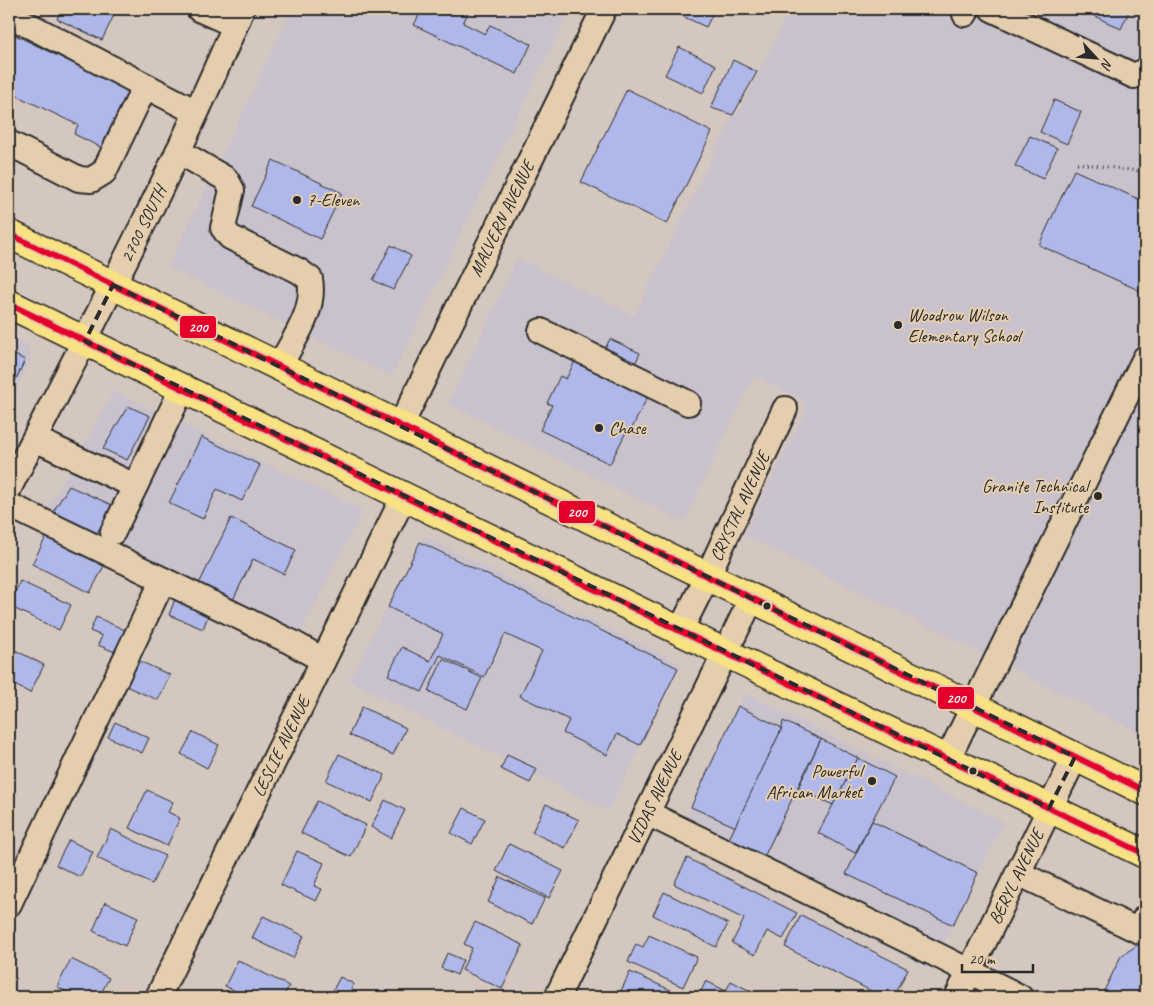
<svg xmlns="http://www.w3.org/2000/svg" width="1154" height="1006" font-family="Caveat,sans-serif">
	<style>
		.built { fill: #c9c2cc }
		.building { fill: #afb8e9; stroke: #2b2b2b }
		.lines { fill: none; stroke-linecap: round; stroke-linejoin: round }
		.minor-casing { stroke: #2b2b2b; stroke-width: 28 }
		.major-casing { stroke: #2b2b2b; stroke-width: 31 }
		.path { stroke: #2b2b2b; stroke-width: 3; stroke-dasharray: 1 4; stroke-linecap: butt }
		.minor { stroke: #e4ceae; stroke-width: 24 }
		.major { stroke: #f8e281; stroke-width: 28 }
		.bus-1-casing { stroke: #e4ceae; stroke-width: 10 }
		.bus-1 { stroke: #e4002b; stroke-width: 6 }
		.marked { fill: none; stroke: #2b2b2b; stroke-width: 4; stroke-dasharray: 10 6; stroke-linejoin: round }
		.poi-dot { fill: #2b2b2b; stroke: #e4ceae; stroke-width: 2 }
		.labels { text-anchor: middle; stroke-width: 4; stroke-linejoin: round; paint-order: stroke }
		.poi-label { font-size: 18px; fill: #2b2b2b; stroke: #e4ceae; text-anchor: start }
		.street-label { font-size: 18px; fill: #2b2b2b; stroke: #e4ceae }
		.line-badge { stroke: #e4ceae; stroke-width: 2 }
		.badge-label { font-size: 14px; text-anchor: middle; font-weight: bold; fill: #fff }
	</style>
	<rect width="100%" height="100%" fill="#d4c7c0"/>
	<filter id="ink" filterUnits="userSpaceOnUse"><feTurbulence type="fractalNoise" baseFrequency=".02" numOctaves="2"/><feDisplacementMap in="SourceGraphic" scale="10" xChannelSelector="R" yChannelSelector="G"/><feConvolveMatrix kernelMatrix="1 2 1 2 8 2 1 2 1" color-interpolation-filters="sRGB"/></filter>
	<g filter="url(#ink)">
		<!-- built -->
		<g class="built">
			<polygon points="292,9 570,9 392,376 168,267"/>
			<polygon points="789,9 1145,9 1145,736 974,649 744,535 806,410 802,400 754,376 684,522 448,404 518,258 634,316 733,115 737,116"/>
			<polygon points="9,335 27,344 31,359 9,405"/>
			<polygon points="114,391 363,510 299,637 45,513"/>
			<polygon points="423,536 681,664 608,811 349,681"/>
			<polygon points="745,693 1004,822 931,969 672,840 691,807"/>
		</g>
		<!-- building -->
		<g class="building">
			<polygon points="61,9 117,9 102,40 57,19"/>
			<polygon points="422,9 470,9 463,23 485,34 490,25 531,44 517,74 414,25"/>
			<polygon points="667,9 715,9 706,27"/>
			<polygon points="1080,9 1130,9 1121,29"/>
			<polygon points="9,32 134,93 106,150 74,134 78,125 9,92"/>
			<polygon points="679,47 716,65 703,93 665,75"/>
			<polygon points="733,60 757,72 733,115 711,108"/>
			<polygon points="627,89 712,132 667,224 581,182"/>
			<polygon points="1054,100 1081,112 1067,144 1040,132"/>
			<polygon points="1030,136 1057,148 1043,179 1015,166"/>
			<polygon points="273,160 342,193 320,239 251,206"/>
			<polygon points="1074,170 1145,202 1145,293 1039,245"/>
			<polygon points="391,245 411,256 393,290 373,280"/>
			<polygon points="610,339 640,353 625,385 648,396 630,432 627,430 610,464 540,430 552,405 547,403 560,376 566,379 575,361 594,370"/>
			<polygon points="9,352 25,360 9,394"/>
			<polygon points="128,406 150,416 127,460 103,449"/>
			<polygon points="201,437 260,465 242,501 217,489 203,519 169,503"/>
			<polygon points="69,486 112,505 97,533 53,512"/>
			<polygon points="231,518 296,550 284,574 253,559 232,602 198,586"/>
			<polygon points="46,537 104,566 90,593 32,564"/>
			<polygon points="420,542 678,668 640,745 617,734 607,755 563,733 569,720 520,696 542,651 505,634 484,677 440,655 422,692 388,675 402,647 430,661 443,634 388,607"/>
			<polygon points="20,581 71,605 59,630 9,606"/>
			<polygon points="175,599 209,613 203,629 169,615"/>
			<polygon points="96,617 125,630 115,652 98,645 102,636 90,631"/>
			<polygon points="9,647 44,665 30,693 9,682"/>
			<polygon points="135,659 170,675 158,700 123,685"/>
			<polygon points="443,659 482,678 467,709 428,691"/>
			<polygon points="738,706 782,728 736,827 691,807"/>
			<polygon points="362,707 406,728 393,755 349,735"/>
			<polygon points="783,721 821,739 763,859 727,843 782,728"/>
			<polygon points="115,722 149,738 142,753 108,737"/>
			<polygon points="193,732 219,745 207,768 181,754"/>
			<polygon points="821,739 858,758 833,805 798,788"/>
			<polygon points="339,754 385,775 372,802 326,781"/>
			<polygon points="507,755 537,769 530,783 501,769"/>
			<polygon points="858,758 895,777 855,853 818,833"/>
			<polygon points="147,790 173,802 168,812 180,818 167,846 129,828"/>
			<polygon points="385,800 405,810 391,838 371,827"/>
			<polygon points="317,801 366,825 351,857 301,833"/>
			<polygon points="546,804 579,820 565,848 532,832"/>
			<polygon points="464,808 485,819 472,844 451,833"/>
			<polygon points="872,821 978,873 953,925 846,874"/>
			<polygon points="111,829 165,856 152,884 97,858"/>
			<polygon points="69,840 93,852 80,877 56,865"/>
			<polygon points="509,844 563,871 549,898 496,871"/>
			<polygon points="297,851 324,863 314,886 322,889 316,901 281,885"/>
			<polygon points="687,858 797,913 783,939 767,931 755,955 732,943 744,919 674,884"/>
			<polygon points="500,877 545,898 532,924 488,902"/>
			<polygon points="664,892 728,924 716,947 653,915"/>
			<polygon points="105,902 138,917 125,946 93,931"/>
			<polygon points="801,915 908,969 894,997 883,997 785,947"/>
			<polygon points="263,916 304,936 293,958 252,938"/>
			<polygon points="475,922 523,945 502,989 462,970 472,948 464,944"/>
			<polygon points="649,935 697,957 683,987 628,962 636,944 643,947"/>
			<polygon points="1145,940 1145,997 1101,997 1121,956"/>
			<polygon points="447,953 463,960 457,975 441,968"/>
			<polygon points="71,959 109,978 99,997 78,997 57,987"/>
			<polygon points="238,960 289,986 283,997 243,997 244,995 225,986"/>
			<polygon points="630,972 673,991 670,997 618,997"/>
			<polygon points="340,977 354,984 347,997 336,997 331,994"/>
			<polygon points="706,981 726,991 731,981 752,992 749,997 698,997"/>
		</g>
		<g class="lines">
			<defs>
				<g id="minor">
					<polyline points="199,9 235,25"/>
					<polyline points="992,9 1134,76 1145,71"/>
					<polyline points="965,14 967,9"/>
					<polyline points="9,15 196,112"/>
					<polyline points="9,143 79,179 91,180 104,172 145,86"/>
					<path d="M 178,151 L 226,179 L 232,190 L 223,228 L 230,237 L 299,271 L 310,279 C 316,311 293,340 279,367"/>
					<polyline points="541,331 688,403"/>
					<path id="s1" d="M 400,427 L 604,9"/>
					<polyline points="35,439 135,486"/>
					<path id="s2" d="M 9,488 C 90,330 173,173 242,9"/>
					<polyline points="9,505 291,642 323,660"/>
					<polyline points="113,532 182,389"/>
					<path id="s3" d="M 680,631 L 707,577 L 785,409"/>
					<polyline points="947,760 1145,358"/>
					<polyline points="647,813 941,957 1020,997"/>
					<polyline points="1018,873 1139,931 1145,918"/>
					<polyline points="9,904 163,580"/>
					<path id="s4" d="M 158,997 L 404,496"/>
					<path id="s5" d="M 557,997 L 752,598"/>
					<path id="s6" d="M 957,997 L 1075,757"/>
				</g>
				<g id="major">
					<polyline points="9,234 1145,791"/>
					<polyline points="9,304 680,631 1145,854"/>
				</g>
			</defs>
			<!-- minor casing -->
			<use href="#minor" class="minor-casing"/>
			<!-- major casing -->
			<use href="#major" class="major-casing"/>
			<!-- path -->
			<polyline class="path" points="1077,163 1145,172"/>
			<!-- minor -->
			<use href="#minor" class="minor"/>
			<!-- major -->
			<use href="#major" class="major"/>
			<defs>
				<g id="bus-1">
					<polyline points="9,234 1145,791"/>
					<polyline points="9,304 680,631 1145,854"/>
				</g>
			</defs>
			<!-- bus-1 casing -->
			<use href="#bus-1" class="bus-1-casing"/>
			<!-- bus-1 -->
			<use href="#bus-1" class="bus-1"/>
		</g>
	</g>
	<!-- marked area -->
	<path class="marked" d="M 113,285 L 1075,757 L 1049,808 L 85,341 Z"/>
	<!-- markers -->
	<g class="poi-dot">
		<circle cx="297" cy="200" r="5"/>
		<circle cx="898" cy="325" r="5"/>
		<circle cx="599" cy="428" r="5"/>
		<circle cx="1098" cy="496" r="5"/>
		<circle cx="767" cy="606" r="4.5"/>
		<circle cx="973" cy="771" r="4.5"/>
		<circle cx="872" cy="781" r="5"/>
	</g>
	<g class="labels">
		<!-- poi labels -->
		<g class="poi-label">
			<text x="307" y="206">7-Eleven</text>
			<text x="908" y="321">Woodrow Wilson<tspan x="908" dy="21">Elementary School</tspan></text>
			<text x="609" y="434">Chase</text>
			<text x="1088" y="492" text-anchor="end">Granite Technical<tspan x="1088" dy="21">Institute</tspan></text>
			<text x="862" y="777" text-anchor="end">Powerful<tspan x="862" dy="21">African Market</tspan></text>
		</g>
		<!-- street labels -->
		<g class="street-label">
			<text dy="6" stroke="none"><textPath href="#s1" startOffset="232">MALVERN AVENUE</textPath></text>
			<text dy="6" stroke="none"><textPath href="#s2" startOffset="296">2700 SOUTH</textPath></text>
			<text dy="6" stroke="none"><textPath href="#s3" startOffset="138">CRYSTAL AVENUE</textPath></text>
			<text dy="6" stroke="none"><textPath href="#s4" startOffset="279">LESLIE AVENUE</textPath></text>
			<text dy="6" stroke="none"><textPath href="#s5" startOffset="222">VIDAS AVENUE</textPath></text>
			<text dy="6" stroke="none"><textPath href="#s6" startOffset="134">BERYL AVENUE</textPath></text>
		</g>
	</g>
	<g class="line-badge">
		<rect x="179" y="315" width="38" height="24" rx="5" fill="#e4002b"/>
		<rect x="558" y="500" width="38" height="24" rx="5" fill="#e4002b"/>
		<rect x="937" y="686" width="38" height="24" rx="5" fill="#e4002b"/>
	</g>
	<g class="badge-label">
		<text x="198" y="332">200</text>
		<text x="577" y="517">200</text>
		<text x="956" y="703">200</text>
	</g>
	<!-- margin -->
	<rect width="1154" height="1006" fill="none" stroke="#e4ceae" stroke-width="30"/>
	<rect x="15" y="15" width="1124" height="976" fill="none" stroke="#2b2b2b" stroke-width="2" filter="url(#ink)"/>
	<!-- north arrow -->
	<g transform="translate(1096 58) rotate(116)" stroke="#e4ceae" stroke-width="4" paint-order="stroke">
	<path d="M0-4L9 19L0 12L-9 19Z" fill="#2b2b2b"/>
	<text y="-8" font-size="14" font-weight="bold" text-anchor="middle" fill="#2b2b2b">N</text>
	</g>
	<!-- scale -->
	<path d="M962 964v8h71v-8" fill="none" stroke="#2b2b2b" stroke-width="2.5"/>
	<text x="969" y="964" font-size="15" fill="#2b2b2b" stroke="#e4ceae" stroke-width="4" paint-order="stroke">20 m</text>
</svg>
